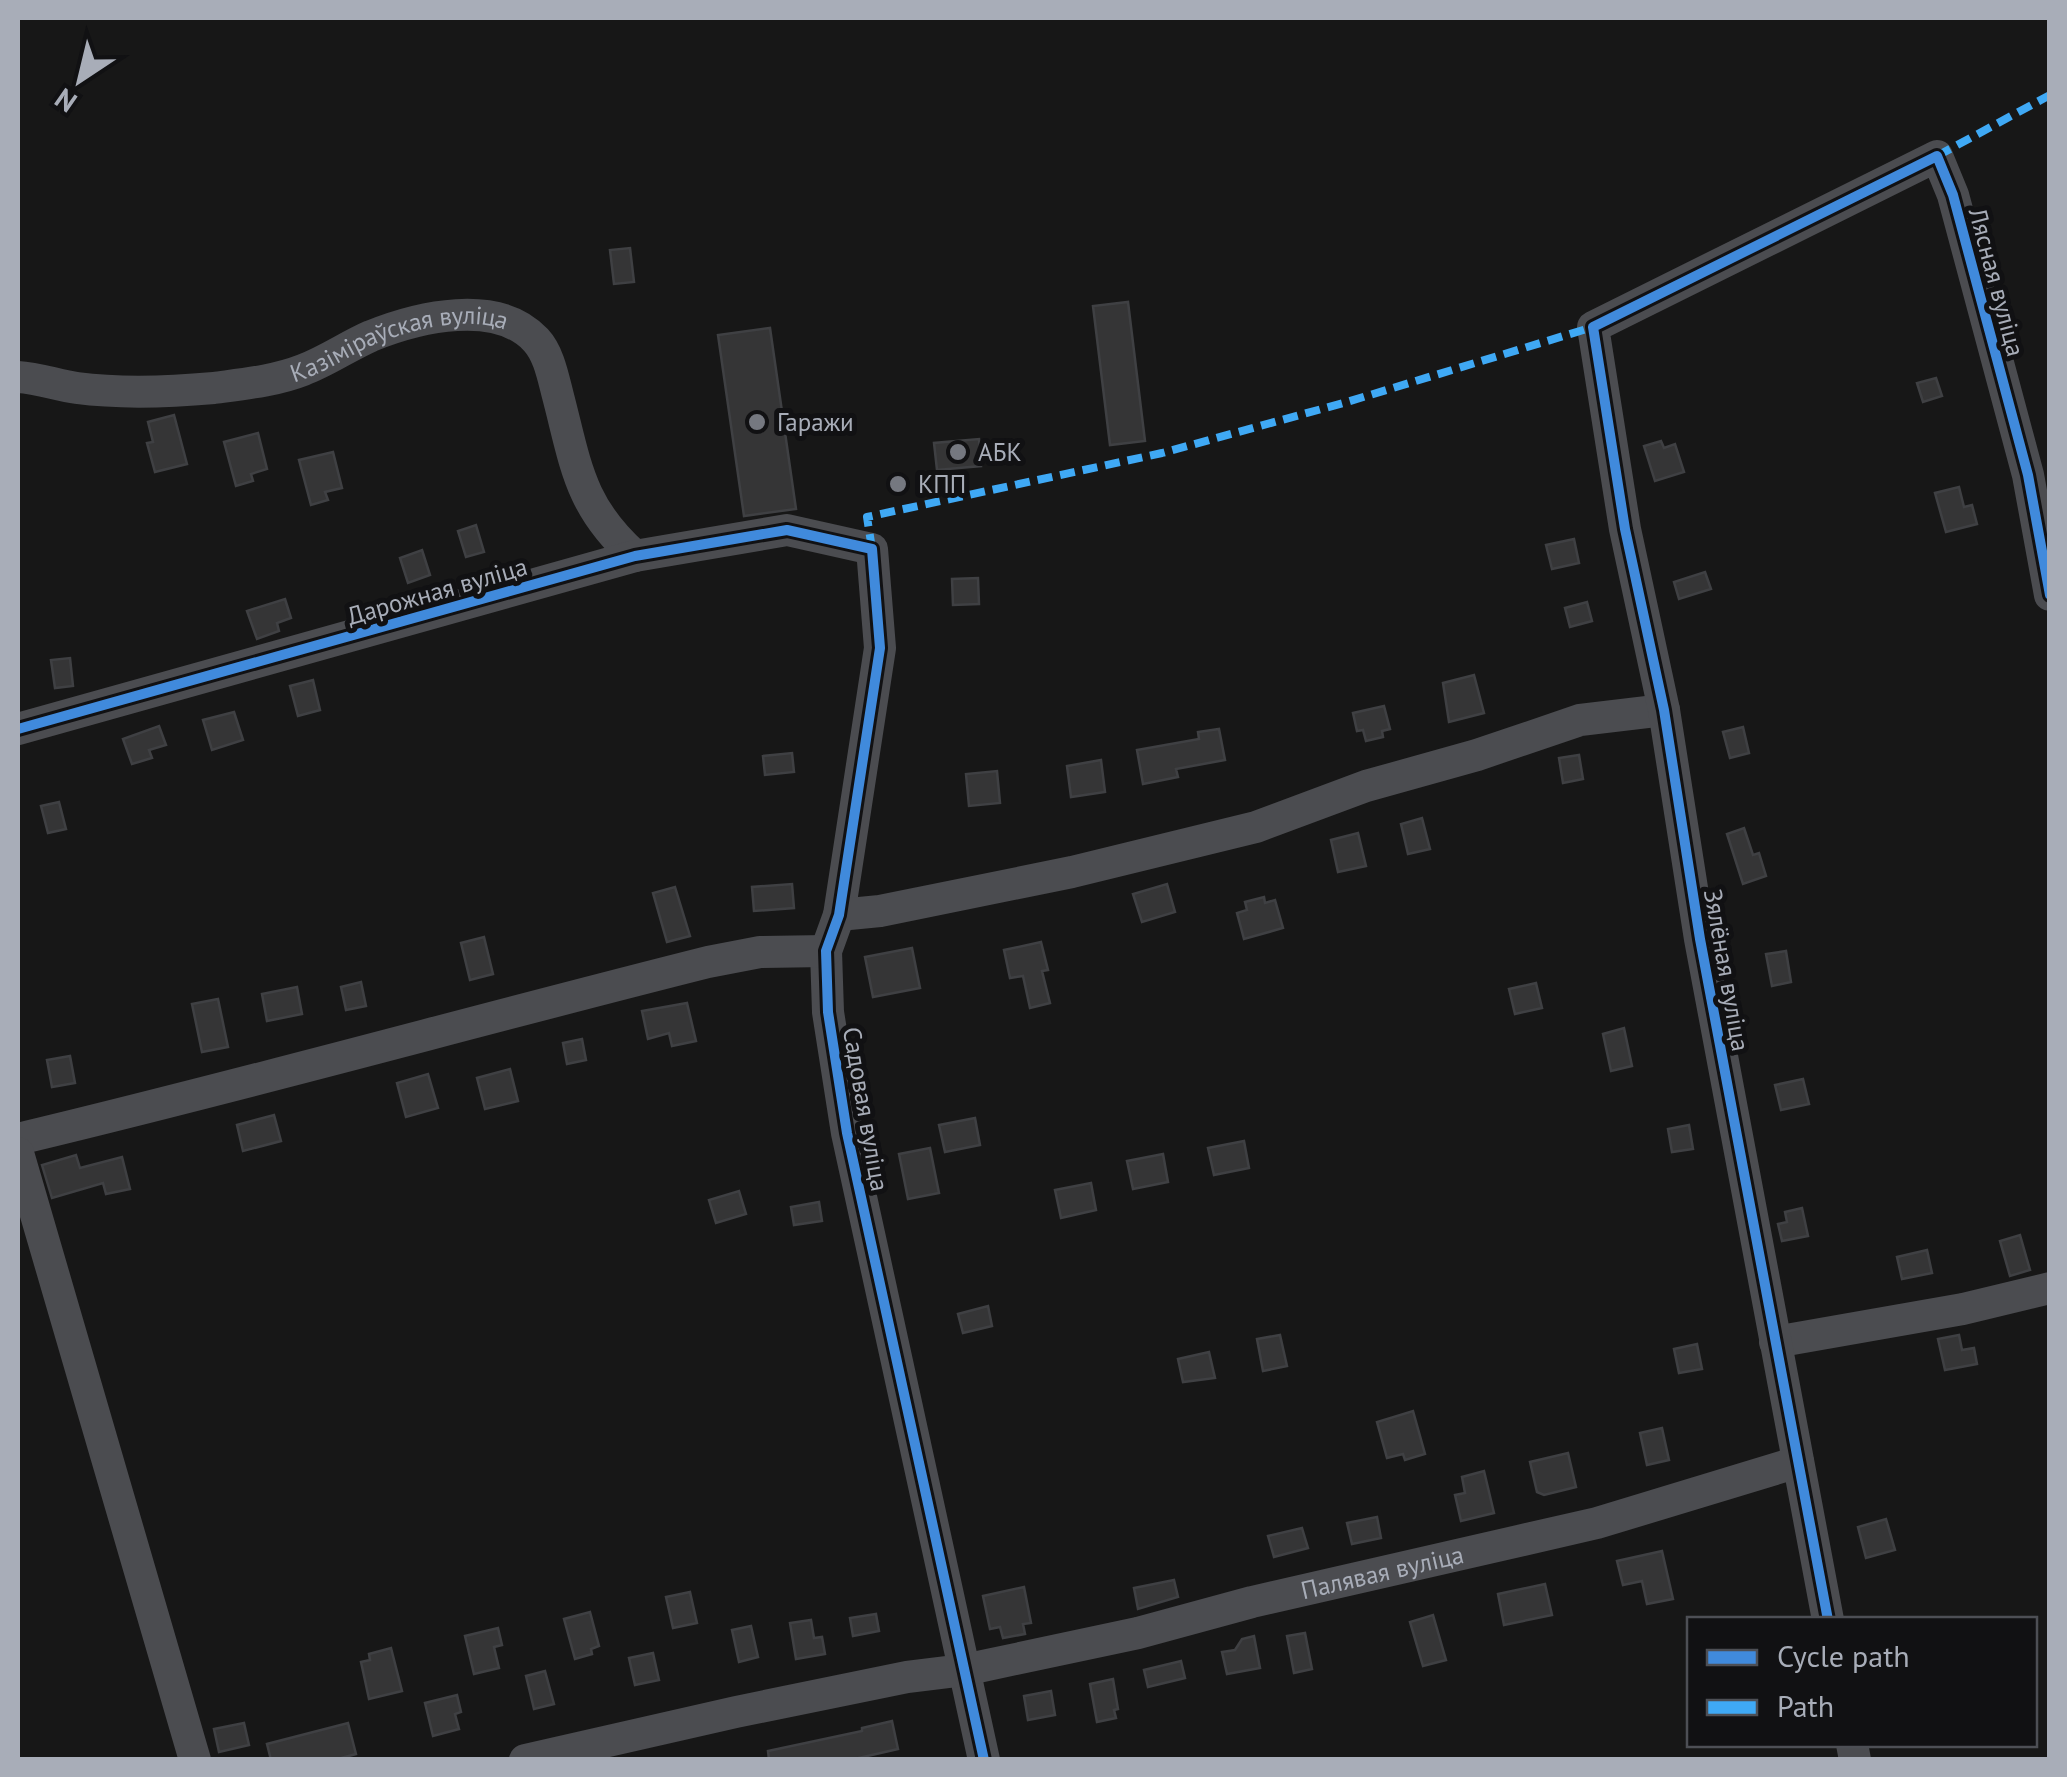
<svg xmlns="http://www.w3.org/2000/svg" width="2067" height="1777" font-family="'PT Sans',sans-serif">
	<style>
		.building { fill: #353536; stroke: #3f4043; stroke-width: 2.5 }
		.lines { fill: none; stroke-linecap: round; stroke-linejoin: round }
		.minor { stroke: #4b4c50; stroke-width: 32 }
		.quiet { stroke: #3fa9f5; stroke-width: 8; stroke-dasharray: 15 8; stroke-linecap: butt }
		.cycleway-casing { stroke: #111113; stroke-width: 16 }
		.cycleway { stroke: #408adc; stroke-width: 10 }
		.poi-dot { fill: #757880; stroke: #111113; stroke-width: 4 }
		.labels { text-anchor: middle; stroke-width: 10; stroke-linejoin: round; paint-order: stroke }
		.street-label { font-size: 25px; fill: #a8adb8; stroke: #111113 }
		.poi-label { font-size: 25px; fill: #a8adb8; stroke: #111113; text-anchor: start }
	</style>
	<rect width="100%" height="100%" fill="#171717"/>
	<!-- building -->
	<g class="building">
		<polygon points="630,248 634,282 614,284 610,250"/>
		<polygon points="1128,302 1145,441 1110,445 1093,306"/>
		<polygon points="770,328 796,509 744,516 718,335"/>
		<polygon points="1936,378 1942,396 1923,402 1917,383"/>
		<polygon points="174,415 187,464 155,472 147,443 153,442 148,422"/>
		<polygon points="258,433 267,469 251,474 253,481 236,486 224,442"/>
		<polygon points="979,439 981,466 937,470 934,443"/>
		<polygon points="1661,441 1664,448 1675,444 1684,472 1655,481 1644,446"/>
		<polygon points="333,452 342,488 325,492 328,500 311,505 299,460"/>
		<polygon points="1959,487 1964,507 1972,505 1977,524 1946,532 1935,493"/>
		<polygon points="476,525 484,552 466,557 458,531"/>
		<polygon points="1574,539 1579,563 1552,569 1546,545"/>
		<polygon points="422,550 430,575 408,583 400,558"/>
		<polygon points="1705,572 1711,589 1679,599 1674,582"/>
		<polygon points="978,578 979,604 953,605 952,579"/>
		<polygon points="285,599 291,618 277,623 279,631 257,639 247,611"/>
		<polygon points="1587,602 1592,621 1570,627 1565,608"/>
		<polygon points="70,658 73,686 55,688 51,660"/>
		<polygon points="1474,675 1484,713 1449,722 1443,683"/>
		<polygon points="313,680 320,710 298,716 290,686"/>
		<polygon points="1384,706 1390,729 1382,731 1383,737 1366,741 1363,730 1357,731 1353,713"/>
		<polygon points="234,712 243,740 212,750 203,720"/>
		<polygon points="159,726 166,745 149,750 152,758 132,764 123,739"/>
		<polygon points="1743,727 1749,753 1730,758 1723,732"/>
		<polygon points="1219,729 1225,760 1176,769 1178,777 1143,784 1137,750 1199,739 1198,732"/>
		<polygon points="792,753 794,772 765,775 763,756"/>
		<polygon points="1579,755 1583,779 1563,783 1559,758"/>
		<polygon points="1101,760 1105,792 1071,797 1067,766"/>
		<polygon points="997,771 1000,803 969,806 966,774"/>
		<polygon points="59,802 66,829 48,833 41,806"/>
		<polygon points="1422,818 1430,849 1408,854 1401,824"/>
		<polygon points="1744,828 1753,855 1759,853 1766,876 1743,884 1727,834"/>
		<polygon points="1358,833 1366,866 1338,872 1331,840"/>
		<polygon points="792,884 794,908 754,911 752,887"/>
		<polygon points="1167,884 1175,912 1142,922 1133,894"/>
		<polygon points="675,887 690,936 667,942 653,893"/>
		<polygon points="1264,897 1265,903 1275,900 1283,928 1244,939 1237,913 1247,910 1245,902"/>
		<polygon points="484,937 493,974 470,980 461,943"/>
		<polygon points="1041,942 1048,970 1042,971 1050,1003 1030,1008 1023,976 1010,978 1004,950"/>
		<polygon points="912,948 920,988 873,997 865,957"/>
		<polygon points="1786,951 1791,982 1772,986 1766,954"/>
		<polygon points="361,982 366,1006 346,1010 341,987"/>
		<polygon points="1536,983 1542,1008 1515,1014 1509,989"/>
		<polygon points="297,987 302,1014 267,1021 262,994"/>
		<polygon points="218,999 228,1047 202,1052 192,1004"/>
		<polygon points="687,1003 696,1041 672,1046 669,1033 648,1039 642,1011"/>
		<polygon points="1624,1028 1632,1066 1611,1071 1603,1034"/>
		<polygon points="582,1039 586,1060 567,1064 563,1043"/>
		<polygon points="70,1056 75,1083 52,1087 47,1060"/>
		<polygon points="510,1069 518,1101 485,1109 477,1078"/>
		<polygon points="428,1074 438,1108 406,1117 397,1083"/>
		<polygon points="1803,1079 1809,1104 1781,1110 1775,1085"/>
		<polygon points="274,1115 281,1141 243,1151 237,1125"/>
		<polygon points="975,1118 980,1145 945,1152 939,1125"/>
		<polygon points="1689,1125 1693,1149 1672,1152 1668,1129"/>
		<polygon points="1244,1141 1249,1168 1214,1175 1208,1148"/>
		<polygon points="930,1148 939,1193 908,1199 899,1154"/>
		<polygon points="1163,1154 1168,1182 1133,1189 1127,1161"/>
		<polygon points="76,1155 80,1168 122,1157 130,1189 106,1194 103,1183 52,1198 42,1165"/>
		<polygon points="1091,1183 1096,1210 1061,1218 1055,1190"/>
		<polygon points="739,1191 746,1214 716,1223 709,1200"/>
		<polygon points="819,1202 822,1221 794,1225 791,1207"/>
		<polygon points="1802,1208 1808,1236 1782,1241 1778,1224 1787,1222 1785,1212"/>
		<polygon points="2020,1235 2030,1270 2010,1276 2000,1241"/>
		<polygon points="1927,1250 1932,1273 1902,1279 1897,1257"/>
		<polygon points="988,1306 992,1326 963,1333 958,1314"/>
		<polygon points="1280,1335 1287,1366 1263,1371 1257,1339"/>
		<polygon points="1959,1335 1962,1350 1974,1348 1977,1364 1945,1370 1938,1339"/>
		<polygon points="1697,1344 1702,1369 1679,1373 1674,1349"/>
		<polygon points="1209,1352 1215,1378 1183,1382 1178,1359"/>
		<polygon points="1413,1411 1425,1454 1405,1460 1403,1454 1387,1458 1377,1422"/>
		<polygon points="1662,1428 1669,1460 1647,1465 1640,1433"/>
		<polygon points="1568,1453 1576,1487 1544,1495 1537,1492 1530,1462"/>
		<polygon points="1484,1471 1494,1513 1461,1521 1455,1495 1465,1493 1462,1477"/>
		<polygon points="1377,1517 1381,1538 1352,1544 1347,1523"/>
		<polygon points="1886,1519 1895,1550 1866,1558 1858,1527"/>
		<polygon points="1302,1528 1308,1548 1274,1557 1268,1536"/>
		<polygon points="1662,1551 1673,1599 1647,1604 1642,1581 1623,1585 1617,1561"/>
		<polygon points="1174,1580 1178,1597 1138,1609 1134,1588"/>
		<polygon points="1545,1584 1552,1615 1504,1625 1498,1594"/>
		<polygon points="1024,1587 1031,1623 1023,1624 1025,1634 1003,1638 1000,1627 990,1629 983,1596"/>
		<polygon points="690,1592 697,1623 673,1628 666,1597"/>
		<polygon points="590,1612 599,1646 591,1649 592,1654 575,1659 564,1619"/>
		<polygon points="876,1614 879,1631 853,1636 850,1618"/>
		<polygon points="1433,1615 1446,1660 1423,1666 1410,1622"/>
		<polygon points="811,1620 814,1638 822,1637 825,1654 796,1659 790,1623"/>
		<polygon points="751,1626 758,1657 739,1662 732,1630"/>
		<polygon points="498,1628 502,1645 494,1647 499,1668 474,1674 465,1636"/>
		<polygon points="1305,1633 1312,1669 1294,1673 1287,1636"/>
		<polygon points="1254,1636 1260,1668 1227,1674 1222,1652 1235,1650 1242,1639"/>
		<polygon points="391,1648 402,1691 369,1699 361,1662 370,1660 369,1654"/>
		<polygon points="653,1653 659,1680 635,1685 629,1658"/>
		<polygon points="1181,1661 1185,1678 1148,1687 1144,1670"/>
		<polygon points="545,1671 554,1704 534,1709 526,1676"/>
		<polygon points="1113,1679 1118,1709 1114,1710 1116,1718 1097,1722 1090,1684"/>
		<polygon points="1051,1691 1055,1715 1028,1720 1024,1696"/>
		<polygon points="457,1695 461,1712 455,1714 459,1729 433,1736 425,1703"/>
		<polygon points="892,1721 898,1749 850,1760 769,1760 768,1751 862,1731 862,1728"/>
		<polygon points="244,1723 249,1745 219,1752 214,1729"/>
		<polygon points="348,1723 356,1754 334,1760 271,1760 267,1744"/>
	</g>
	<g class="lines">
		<!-- minor -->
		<g class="minor">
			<path id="s1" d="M 18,377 C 38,378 57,385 77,388 C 122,394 169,392 214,388 C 243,384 275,381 303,370 C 327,361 348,346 371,336 C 418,317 497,298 536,340 C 549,354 553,377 558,396 C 576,465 579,506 635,556"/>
			<polyline points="18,729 635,556 787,530 872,549 880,648 839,915 826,951 828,1012 847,1133 984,1760"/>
			<polyline points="839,915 880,911 1072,872 1256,827 1366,786 1477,755 1580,720 1664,710"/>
			<path d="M 18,1139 C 249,1084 477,1020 708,962 L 760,952 L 826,951"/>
			<polyline points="18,1153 195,1760"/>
			<polyline points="1775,1342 1963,1309 2050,1288"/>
			<polyline points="1828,1620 1700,939 1664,710 1625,529 1593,327 1937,156 1953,195 2028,475 2050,595"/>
			<polyline points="1852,1744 1855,1760"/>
			<path id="s2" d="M 525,1760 L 736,1712 L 907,1677 L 964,1670 L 1138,1633 L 1252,1602 L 1597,1523 L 1798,1462"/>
		</g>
		<!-- quiet -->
		<g class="quiet">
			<polyline points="1937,156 2050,95"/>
			<polyline points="872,549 867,517 1162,453 1347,402 1593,327"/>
		</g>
		<defs>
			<g id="cycleway">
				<polyline points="18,729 635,556 787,530 872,549 880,648 839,915 826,951 828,1012 847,1133 984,1760"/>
				<polyline points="1828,1620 1700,939 1664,710 1625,529 1593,327 1937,156 1953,195 2028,475 2050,595"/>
			</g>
		</defs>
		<!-- cycleway casing -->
		<use href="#cycleway" class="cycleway-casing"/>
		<!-- cycleway -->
		<use href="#cycleway" class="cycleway"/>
	</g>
	<!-- markers -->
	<g class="poi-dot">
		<circle cx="757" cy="422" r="10"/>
		<circle cx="958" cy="452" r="10"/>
		<circle cx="898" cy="484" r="10"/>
	</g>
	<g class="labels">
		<!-- street labels -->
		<g class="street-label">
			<text transform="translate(1997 282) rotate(75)" y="9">Лясная вуліца</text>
			<text dy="9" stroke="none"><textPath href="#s1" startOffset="390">Казіміраўская вуліца</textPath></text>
			<text transform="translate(437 591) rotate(-16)" y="9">Дарожная вуліца</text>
			<text transform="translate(1727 970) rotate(80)" y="9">Зялёная вуліца</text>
			<text transform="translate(866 1109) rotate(80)" y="9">Садовая вуліца</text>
			<text dy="9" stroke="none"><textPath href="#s2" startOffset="878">Палявая вуліца</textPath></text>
		</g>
		<!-- poi labels -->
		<g class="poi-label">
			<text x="777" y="431">Гаражи</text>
			<text x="978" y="461">АБК</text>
			<text x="918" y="493">КПП</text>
		</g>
	</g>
	<!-- border -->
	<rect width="2067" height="1777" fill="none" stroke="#a8adb8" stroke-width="40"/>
	<!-- legend -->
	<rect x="1687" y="1617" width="350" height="130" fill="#111113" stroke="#4d4f55" stroke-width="2.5"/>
	<rect x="1707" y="1650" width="50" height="15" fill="#408adc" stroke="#4d4f55" stroke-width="2.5"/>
	<text x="1777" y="1667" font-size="30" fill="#a8adb8">Cycle path</text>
	<rect x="1707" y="1700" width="50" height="15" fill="#3fa9f5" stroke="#4d4f55" stroke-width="2.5"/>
	<text x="1777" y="1717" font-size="30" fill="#a8adb8">Path</text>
	<!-- north arrow -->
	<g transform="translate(80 80) rotate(215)" stroke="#111113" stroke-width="8" paint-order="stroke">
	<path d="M0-8L18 38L0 25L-18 38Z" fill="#a8adb8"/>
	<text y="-15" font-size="28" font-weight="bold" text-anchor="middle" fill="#a8adb8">N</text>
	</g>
</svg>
